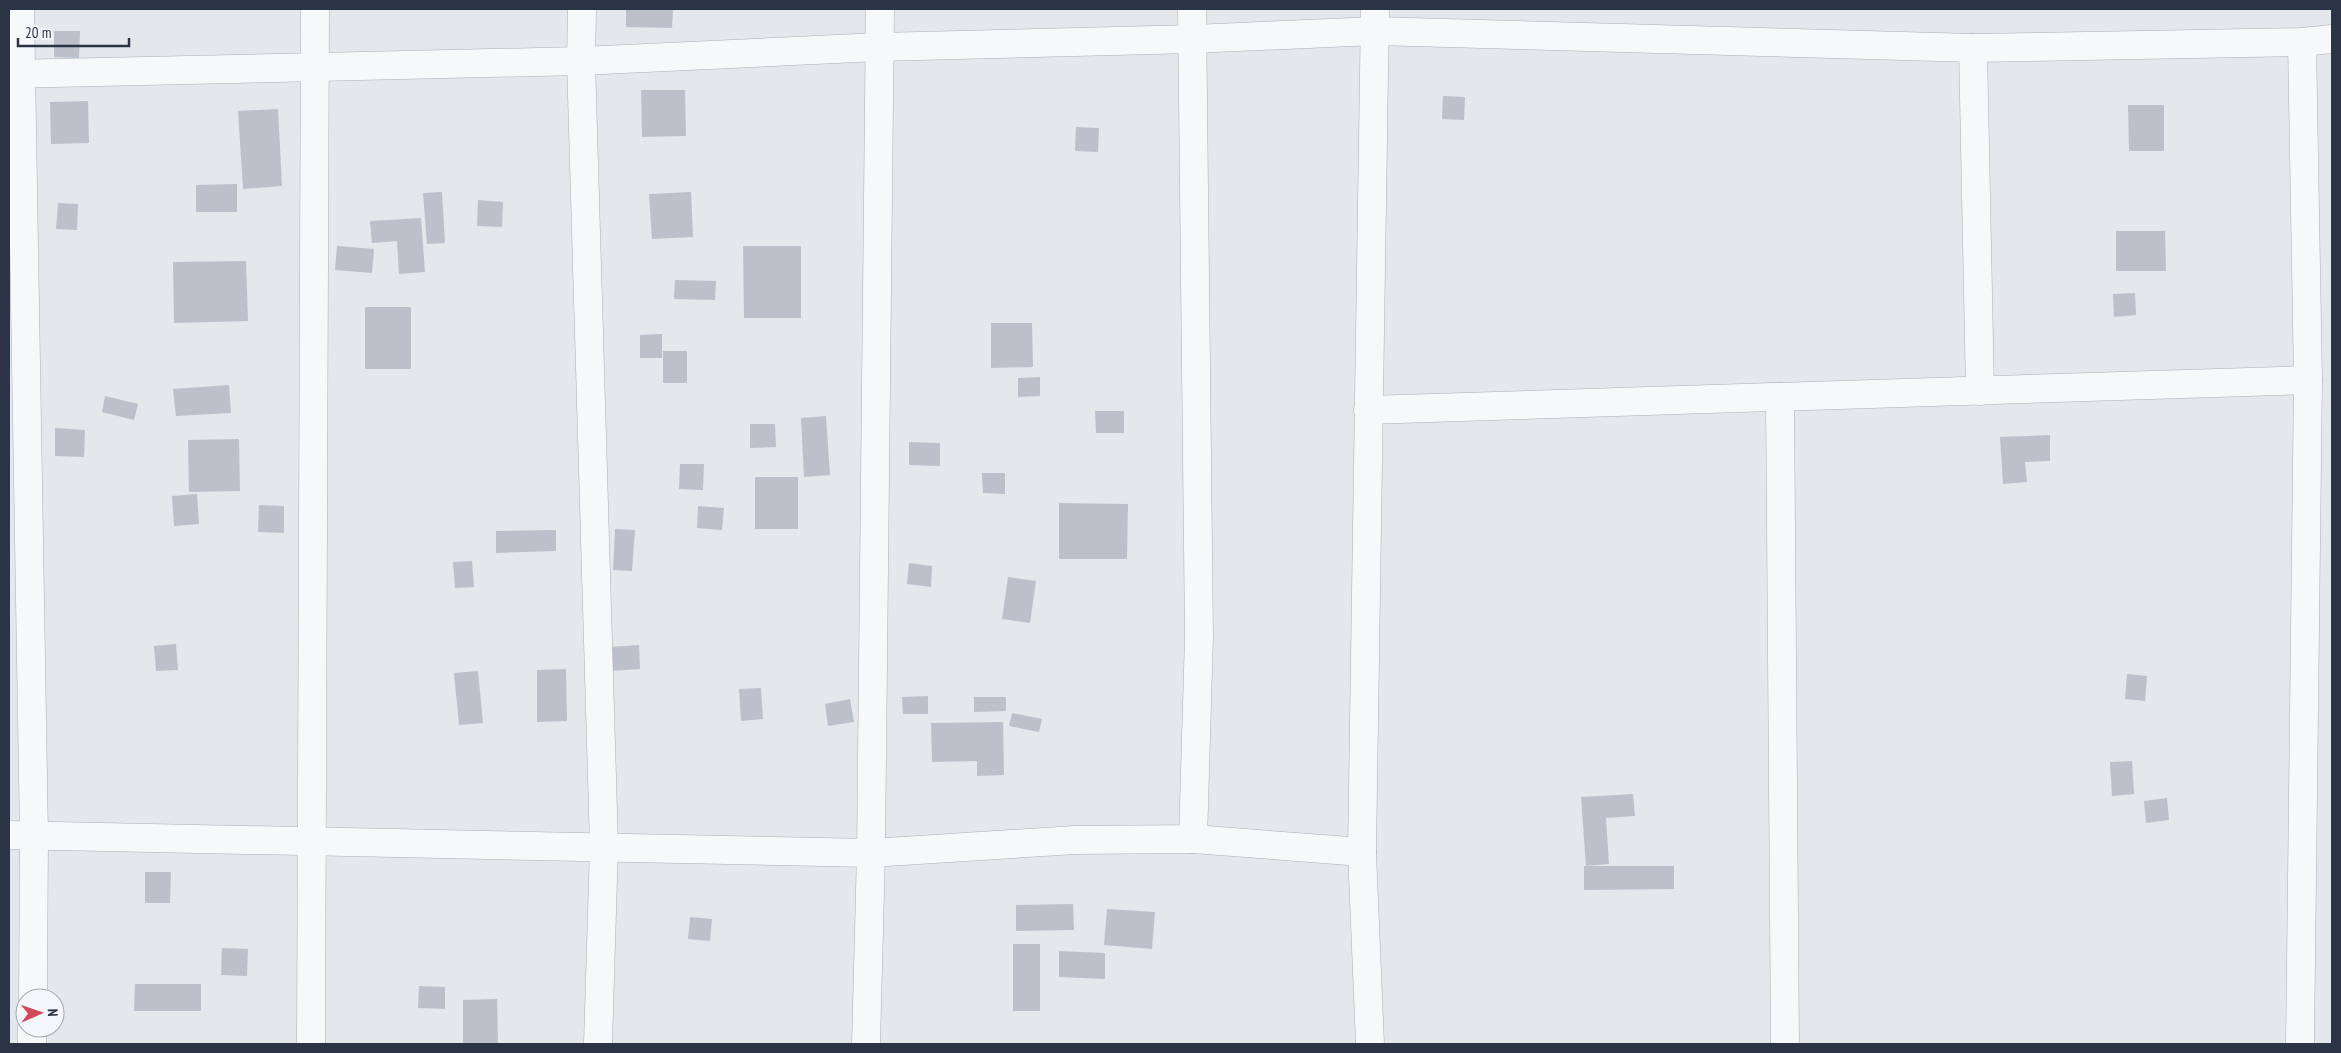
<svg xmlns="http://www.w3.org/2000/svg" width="2341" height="1053" font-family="'PT Sans Narrow',sans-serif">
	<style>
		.building { fill: #bbc0ca }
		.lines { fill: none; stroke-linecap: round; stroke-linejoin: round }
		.minor-casing { stroke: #a9aeb7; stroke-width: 29 }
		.minor { stroke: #f7f8fa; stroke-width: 28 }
	</style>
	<rect width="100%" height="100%" fill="#e4e7ec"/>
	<!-- building -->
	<g class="building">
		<polygon points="626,9 673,9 672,28 626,27"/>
		<polygon points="54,31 80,31 79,58 54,57"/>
		<polygon points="641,90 685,90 686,136 642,137"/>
		<polygon points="1443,96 1465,97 1464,120 1442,119"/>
		<polygon points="88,101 89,143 51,144 50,102"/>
		<polygon points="2128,105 2164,105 2164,151 2129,151"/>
		<polygon points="278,109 282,186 243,189 238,111"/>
		<polygon points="1076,127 1099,128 1098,152 1075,151"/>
		<polygon points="237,184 237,212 196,212 196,185"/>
		<polygon points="442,192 445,243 427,244 423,193"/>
		<polygon points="691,192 693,237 652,239 649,194"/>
		<polygon points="478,200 503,202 502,227 477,226"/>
		<polygon points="58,203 78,204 77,230 56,229"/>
		<polygon points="421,218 425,272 399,274 397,241 372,243 370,221"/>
		<polygon points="2116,231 2165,231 2166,271 2116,271"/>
		<polygon points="337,246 374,249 372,273 335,270"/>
		<polygon points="743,246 801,246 801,318 744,318"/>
		<polygon points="246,261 248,321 174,323 173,262"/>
		<polygon points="675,280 716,281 715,300 674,299"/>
		<polygon points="2135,293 2136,315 2114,317 2113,294"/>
		<rect x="365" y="307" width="46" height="62"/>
		<polygon points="991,323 1032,323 1033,367 991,368"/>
		<polygon points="662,334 662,358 640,358 640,335"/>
		<rect x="663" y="351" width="24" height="32"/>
		<polygon points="1040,377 1040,396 1018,397 1018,378"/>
		<polygon points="229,385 231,413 176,416 173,389"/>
		<polygon points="105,396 138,404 134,420 102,412"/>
		<polygon points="1095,411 1124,411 1124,433 1096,433"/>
		<polygon points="826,416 830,475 804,477 801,418"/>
		<polygon points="750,424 775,424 776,447 750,448"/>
		<polygon points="55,428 85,430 84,457 55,456"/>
		<polygon points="2050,435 2050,461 2025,462 2027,482 2003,484 2000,437"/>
		<polygon points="239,439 240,491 189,492 188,440"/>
		<polygon points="909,442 940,443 940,466 909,465"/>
		<polygon points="680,464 704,464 703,490 679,489"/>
		<polygon points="982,473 1005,473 1005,494 983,493"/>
		<rect x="755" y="477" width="43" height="52"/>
		<polygon points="197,494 199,524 174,526 172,496"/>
		<polygon points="1059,503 1128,504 1127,559 1059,559"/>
		<polygon points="259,505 284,506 284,533 258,532"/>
		<polygon points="698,506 724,508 722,530 697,528"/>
		<polygon points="615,529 635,530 632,571 613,570"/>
		<polygon points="556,530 556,551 496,553 496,531"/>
		<polygon points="472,561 474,587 455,588 453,562"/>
		<polygon points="909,563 932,566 931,587 907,584"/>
		<polygon points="1008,577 1036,581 1030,623 1002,619"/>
		<polygon points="176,644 178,670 156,671 154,646"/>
		<polygon points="639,645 640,669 611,671 610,647"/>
		<polygon points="566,669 567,721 537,722 537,670"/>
		<polygon points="478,671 483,723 459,725 454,673"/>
		<polygon points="2127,674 2147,676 2145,701 2125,699"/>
		<polygon points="761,688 763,719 741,721 739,689"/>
		<polygon points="928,696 928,714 903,714 902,697"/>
		<polygon points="974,697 1006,697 1006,711 974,712"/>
		<polygon points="850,699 854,722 828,726 825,704"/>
		<polygon points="1012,713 1042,719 1039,732 1009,726"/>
		<polygon points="1003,722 1004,775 977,776 977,761 932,762 931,723"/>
		<polygon points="2132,761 2134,794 2112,796 2110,762"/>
		<polygon points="1633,794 1635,816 1606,818 1609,864 1586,866 1581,797"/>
		<polygon points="2167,798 2169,820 2146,823 2144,801"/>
		<polygon points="1584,866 1674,866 1674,889 1584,890"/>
		<polygon points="145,872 171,872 170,903 145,903"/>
		<polygon points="1073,904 1074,930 1016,931 1016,905"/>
		<polygon points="1107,909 1155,912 1152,949 1104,945"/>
		<polygon points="690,917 712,919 710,941 688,939"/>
		<rect x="1013" y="944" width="27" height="67"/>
		<polygon points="222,948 248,949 247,976 221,975"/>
		<polygon points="1059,951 1105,953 1105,979 1059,977"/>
		<polygon points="135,984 201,984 201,1011 134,1011"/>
		<polygon points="419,986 445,987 445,1009 418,1008"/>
		<polygon points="497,999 498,1044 463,1044 463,1000"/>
	</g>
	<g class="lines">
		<defs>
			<g id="minor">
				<polyline points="20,9 34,836 33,998"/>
				<polyline points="582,9 581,61 604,846 598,1044"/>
				<polyline points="1973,48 1980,391"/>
				<polyline points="9,74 581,61 879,47 1193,39 1375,31 1973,48 2302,42 2332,39"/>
				<polyline points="1780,397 1785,1044"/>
				<polyline points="1368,410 2308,380"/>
				<polyline points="9,835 871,853 1075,840 1193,839 1199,637 1192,9"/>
				<polyline points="1193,839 1362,852"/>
				<polyline points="32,1044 32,1028"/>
				<polyline points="311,1044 315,9"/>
				<polyline points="866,1044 871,853 880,9"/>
				<polyline points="1370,1044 1362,852 1375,9"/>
				<polyline points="2300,1044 2308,380 2302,42"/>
			</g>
		</defs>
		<!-- minor casing -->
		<use href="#minor" class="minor-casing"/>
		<!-- minor -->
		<use href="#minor" class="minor"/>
	</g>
	<!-- border -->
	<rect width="2341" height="1053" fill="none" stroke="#2b3445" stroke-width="20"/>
	<!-- north arrow -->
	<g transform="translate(40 1013) rotate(88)"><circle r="24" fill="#f4f6f9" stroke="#a4a8b1"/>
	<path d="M0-4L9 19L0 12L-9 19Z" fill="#d1495b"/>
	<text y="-8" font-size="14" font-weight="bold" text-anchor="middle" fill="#2b3445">N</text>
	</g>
	<!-- scale -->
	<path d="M18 38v8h111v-8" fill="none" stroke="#2b3445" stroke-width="2.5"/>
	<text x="25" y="38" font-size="15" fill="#2b3445" stroke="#f4f6f9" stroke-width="4" paint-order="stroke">20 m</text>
</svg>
